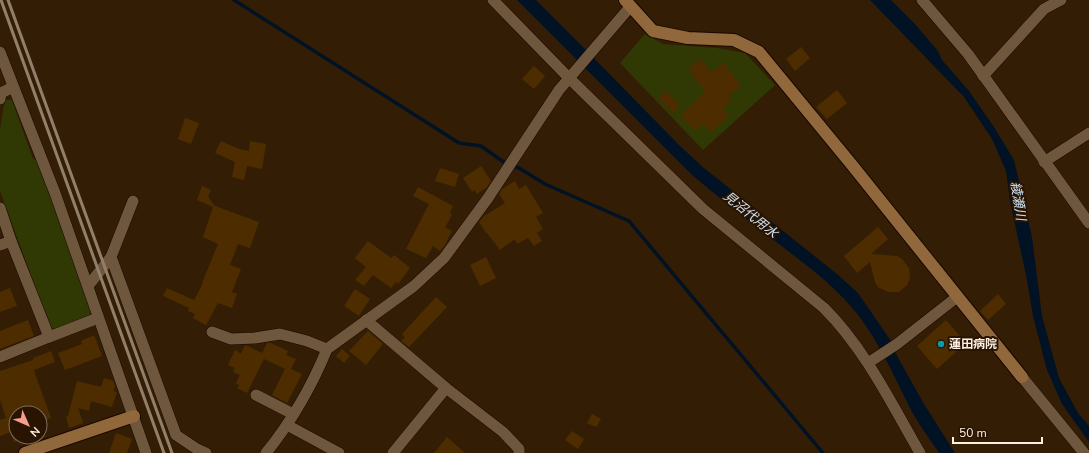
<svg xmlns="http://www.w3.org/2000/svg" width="1089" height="453" font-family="'Nunito Sans','Noto Sans JP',sans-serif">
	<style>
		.green { fill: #303804 }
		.water { fill: #001224 }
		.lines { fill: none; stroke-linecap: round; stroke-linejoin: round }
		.stream { stroke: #001224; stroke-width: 3.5 }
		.building { fill: #4d2d00 }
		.street-casing { stroke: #1a0700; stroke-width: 12 }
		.secondary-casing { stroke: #1a0700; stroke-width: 14 }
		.street { stroke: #6f573e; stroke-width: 11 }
		.secondary { stroke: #90683c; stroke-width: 12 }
		.rail { stroke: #917f6b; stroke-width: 3 }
		.culture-dot { fill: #0f9aa8; stroke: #281400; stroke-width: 1.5 }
		.labels { text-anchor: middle; stroke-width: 4; stroke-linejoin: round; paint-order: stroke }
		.poi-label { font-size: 12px; font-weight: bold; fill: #fff0e2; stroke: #281400; text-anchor: start }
		.water-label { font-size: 13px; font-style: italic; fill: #cfe2f2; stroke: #281400 }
	</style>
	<rect width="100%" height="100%" fill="#331e05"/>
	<!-- green -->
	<g class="green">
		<polygon points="645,34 663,44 717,48 745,53 775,85 703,150 620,63"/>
		<polygon points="5,100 12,100 33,159 39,161 93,309 88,317 58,330 50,327 0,191 0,129"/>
	</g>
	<!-- water -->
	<g class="water">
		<path d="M 517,0 L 536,0 L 586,50 L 681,147 L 704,168 L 837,274 L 858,293 L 891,341 L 895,352 L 906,372 L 924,404 L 955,453 L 939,453 C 930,439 919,425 911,410 C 892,372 875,332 846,301 C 826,279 802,262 779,244 C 749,221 719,198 691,174 Z"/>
		<polygon points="870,0 891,0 914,23 938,51 942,60 969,91 994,127 1014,160 1032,237 1042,316 1059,378 1078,413 1089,426 1089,442 1062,404 1047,370 1033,316 1026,275 1010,201 1006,171 992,139 964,97"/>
	</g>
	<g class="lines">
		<!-- stream -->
		<polyline class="stream" points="234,0 459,143 481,146 505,163 519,168 545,184 629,221 823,453"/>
	</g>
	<!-- building -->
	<g class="building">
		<polygon points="801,47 810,58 795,71 786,59"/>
		<polygon points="701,59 711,72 724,63 741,86 728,96 732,100 723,109 729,115 711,133 703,124 696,131 680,116 705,92 688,69"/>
		<polygon points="534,66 545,76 534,89 522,79"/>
		<polygon points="665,90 680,106 673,113 658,98"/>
		<polygon points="837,90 847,103 827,119 816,107"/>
		<polygon points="185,118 199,123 191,144 178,139"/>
		<polygon points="221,141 239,149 249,151 250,141 266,144 262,169 247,166 244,180 232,177 235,162 215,153"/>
		<polygon points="481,166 491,181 487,187 477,194 475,190 472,192 463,178"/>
		<polygon points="440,168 459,174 455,187 435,181"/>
		<polygon points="515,181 519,189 526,185 543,213 536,217 543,229 537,233 542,241 534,246 528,238 517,244 515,239 500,250 487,233 486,233 479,222 484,216 505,203 499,194 502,189"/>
		<polygon points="202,186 211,190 208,197 215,206 259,222 250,248 238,244 230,265 241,269 232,292 237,294 232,308 218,303 206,325 193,318 195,314 188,311 189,308 163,296 167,288 194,300 203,283 202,283 218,244 203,237 213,207 197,200"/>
		<polygon points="418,187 453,206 450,213 452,215 445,227 452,231 446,242 447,242 440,251 433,246 426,258 406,249 429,204 413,196"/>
		<polygon points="878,227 888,239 871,254 897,256 902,259 909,268 910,279 907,285 899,292 888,292 878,287 875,282 870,262 857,273 844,256"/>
		<polygon points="368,241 391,258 394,255 410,268 398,284 396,282 391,288 373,275 364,286 355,280 366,267 355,258"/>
		<polygon points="486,257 496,278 480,286 470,265"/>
		<polygon points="10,288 17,306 0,312 0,292"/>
		<polygon points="355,289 370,299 359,316 344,306"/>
		<polygon points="998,294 1006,304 988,320 980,311"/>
		<polygon points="436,297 447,307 409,347 401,341 405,337 402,334"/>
		<polygon points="28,320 34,336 0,349 0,331"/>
		<polygon points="946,320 966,343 937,369 917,346"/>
		<polygon points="368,331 383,344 366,365 349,351"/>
		<polygon points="94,335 102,356 65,370 58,353 82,344 81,341"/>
		<polygon points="267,343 271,343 288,351 286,355 296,359 291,369 302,374 287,403 272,395 285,369 264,359 247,393 237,388 239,385 236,383 240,375 233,372 235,368 228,365 235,350 241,354 245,345 262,353"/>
		<polygon points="342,349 350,356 344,363 336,356"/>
		<polygon points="51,351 55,362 34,370 35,374 51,418 40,422 40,413 16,413 16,442 14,442 11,432 0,436 0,420 6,418 0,400 0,371 33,360 33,358"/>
		<polygon points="104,378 113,381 115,386 113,391 117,392 112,407 91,401 89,411 78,408 83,423 69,428 66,417 68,416 77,381 101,387"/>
		<polygon points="592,414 601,419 596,427 587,423"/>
		<polygon points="572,431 584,439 578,449 565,440"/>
		<polygon points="116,433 132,439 127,453 109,453"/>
		<polygon points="447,437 465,453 434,453"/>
	</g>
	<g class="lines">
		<defs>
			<g id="street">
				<path d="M 493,0 L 569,78 L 703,209 L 824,308 C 865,349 891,403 920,453"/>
				<polyline points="922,0 968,54 1089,223"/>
				<polyline points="0,52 55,193 146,453"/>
				<polyline points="983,76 1044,9 1061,0"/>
				<polyline points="0,99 1,93 13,87"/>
				<polyline points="1044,162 1089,133"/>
				<polyline points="0,208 11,241 49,337 98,318"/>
				<polyline points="0,245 11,241"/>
				<polyline points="111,257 176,435 197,449 206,453"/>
				<polyline points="88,286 111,257 133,201"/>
				<polyline points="366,320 446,388 503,432 519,449 519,453"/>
				<polyline points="212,332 231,339 255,338 280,334 307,341 327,349"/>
				<polyline points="0,357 49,337"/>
				<polyline points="868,363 897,344 957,297"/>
				<polyline points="1022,377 1084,453"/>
				<polyline points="256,395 293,414"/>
				<polyline points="287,425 339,453"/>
				<path d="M 266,453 C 291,422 312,386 327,349 L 414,286 L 444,258 L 488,198 L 559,90 L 630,7"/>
				<polyline points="393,453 446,388"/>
			</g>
			<g id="secondary">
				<polyline points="625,0 653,31 688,38 734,40 759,52 852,165 1022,377"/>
				<polyline points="25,453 134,416"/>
			</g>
		</defs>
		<!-- street casing -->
		<use href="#street" class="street-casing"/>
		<!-- secondary casing -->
		<use href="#secondary" class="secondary-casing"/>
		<!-- street -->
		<use href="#street" class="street"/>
		<!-- secondary -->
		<use href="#secondary" class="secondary"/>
		<!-- rail -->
		<g class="rail">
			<polyline points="1,0 164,453"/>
			<polyline points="8,0 172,453"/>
		</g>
	</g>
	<!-- markers -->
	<circle class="culture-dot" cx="941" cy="344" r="4"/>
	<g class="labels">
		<!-- poi labels -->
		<g class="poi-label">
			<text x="949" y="348">蓮田病院</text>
		</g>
		<!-- water labels -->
		<g class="water-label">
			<text transform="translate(1019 201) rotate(81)" y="5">綾瀬川</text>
			<text transform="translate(751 214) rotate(39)" y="5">見沼代用水</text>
		</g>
	</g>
	<!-- north arrow -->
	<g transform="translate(28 425) rotate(135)"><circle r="19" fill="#281400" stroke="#7e6c5a"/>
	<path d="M0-3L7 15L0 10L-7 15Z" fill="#f59d8f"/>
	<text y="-6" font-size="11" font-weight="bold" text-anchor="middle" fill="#fff0e2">N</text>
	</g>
	<!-- scale -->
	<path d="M953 437v6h89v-6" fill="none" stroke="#fff0e2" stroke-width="2"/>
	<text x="959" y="437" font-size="12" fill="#fff0e2" stroke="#281400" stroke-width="3" paint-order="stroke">50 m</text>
</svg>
